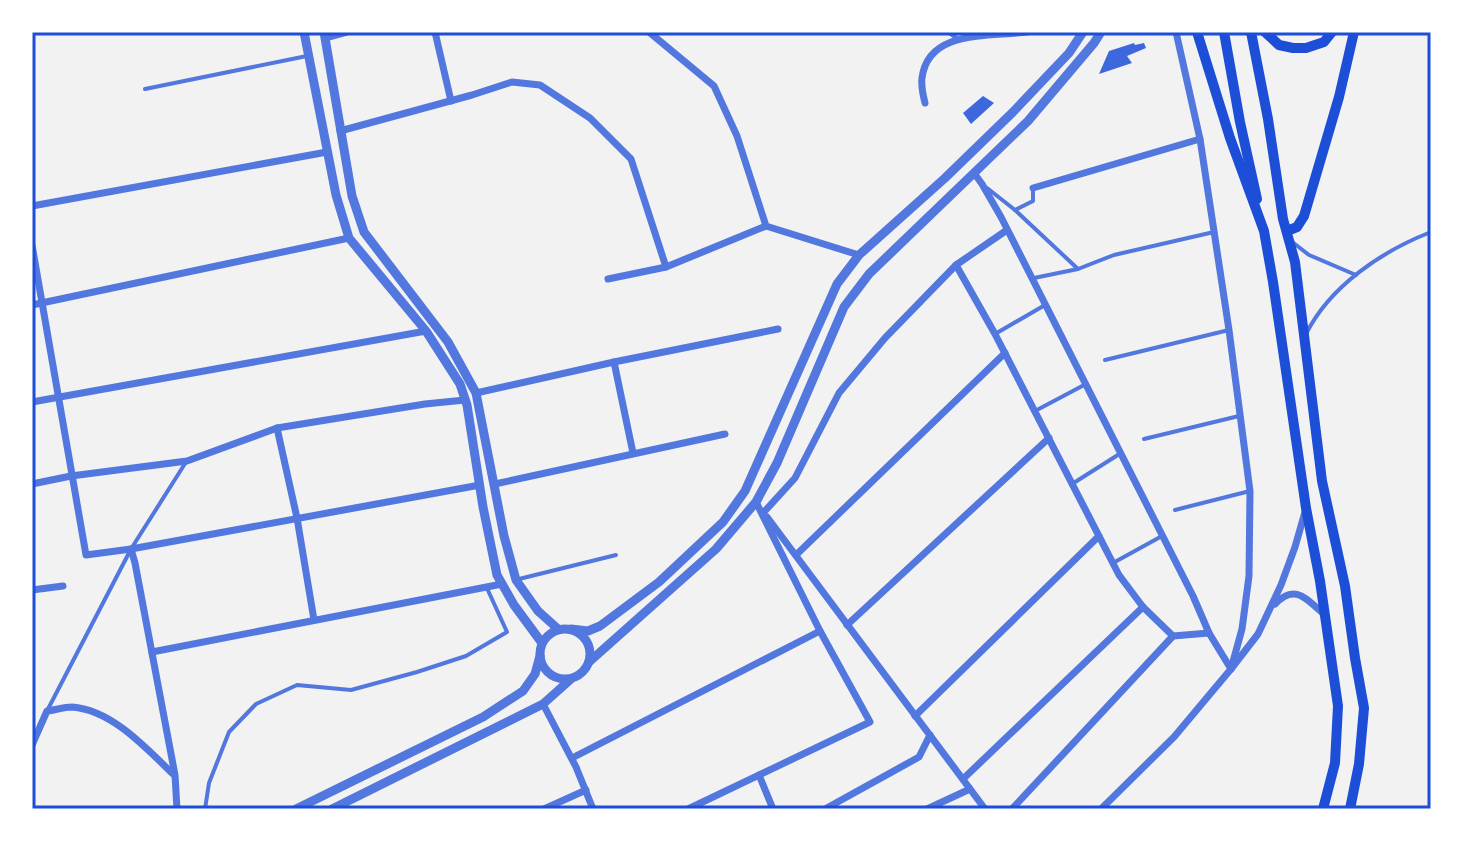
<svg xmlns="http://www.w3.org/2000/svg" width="1463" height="841" font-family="Literata,serif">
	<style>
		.building { fill: #3d67dc }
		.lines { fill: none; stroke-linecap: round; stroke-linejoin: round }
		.service { stroke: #5277de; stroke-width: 4 }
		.minor { stroke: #5277de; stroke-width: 7 }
		.tertiary { stroke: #5277de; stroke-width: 9 }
		.secondary { stroke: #1d4ed8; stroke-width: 10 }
		.neatline { fill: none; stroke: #1d4ed8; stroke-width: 3 }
	</style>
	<rect width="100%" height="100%" fill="#f2f2f2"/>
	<!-- building -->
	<g class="building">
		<polygon points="1134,43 1135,45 1144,43 1146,48 1127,56 1132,63 1099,74 1109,51"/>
		<polygon points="983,96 994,103 971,124 963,113"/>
	</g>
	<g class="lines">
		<!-- service -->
		<g class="service">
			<polyline points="948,32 958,39"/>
			<polyline points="145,89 307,56"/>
			<polyline points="987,188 1015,210 1078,269"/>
			<polyline points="1015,210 1033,201 1033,188"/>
			<polyline points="1291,241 1309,255 1356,275"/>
			<polyline points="1034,278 1078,269 1114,255 1214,232"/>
			<polyline points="995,334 1045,305"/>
			<path d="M 1306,334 C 1330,286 1382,251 1431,232"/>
			<polyline points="1105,360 1229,330"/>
			<polyline points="1035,411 1086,384"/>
			<polyline points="1144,439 1239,416"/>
			<polyline points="1072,484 1121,453"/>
			<polyline points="1175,510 1250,491"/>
			<polyline points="1113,563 1162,536"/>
			<polyline points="519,579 616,555"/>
			<polyline points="48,709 131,549 186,462"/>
			<polyline points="205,809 209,783 229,732 256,704 297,685 351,690 417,672 466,656 507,632 486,586"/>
		</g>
		<!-- minor -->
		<g class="minor">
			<polyline points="435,32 451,101"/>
			<polyline points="649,32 714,86 737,136 766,226 859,255"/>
			<polyline points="1176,32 1200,139 1229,330 1250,491 1249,576 1242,629 1231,669"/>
			<polyline points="325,38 347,32"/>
			<path d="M 925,103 C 923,95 921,86 922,78 C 928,29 990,37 1027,32"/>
			<polyline points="340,131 472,95 512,82 540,85 590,118 631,159 666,267"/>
			<polyline points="974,173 982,184 1001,217 1193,596 1209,633 1231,669"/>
			<polyline points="1033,188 1200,139"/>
			<polyline points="32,206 327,152"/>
			<polyline points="32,245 86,555 131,549 135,563 175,775 177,809"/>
			<polyline points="956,265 995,334 1119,575 1143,607 1173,636 1209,633"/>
			<polyline points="608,279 666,267 766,226"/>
			<polyline points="32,305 349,238"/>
			<polyline points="614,362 633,453"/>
			<polyline points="476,393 614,362 778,329"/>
			<polyline points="32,402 426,331"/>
			<polyline points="277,428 297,518 314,620"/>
			<polyline points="32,484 71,476 187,461 277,428 425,404 465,400"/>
			<polyline points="495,484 725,434"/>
			<polyline points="764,512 795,478 839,393 885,338 956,265 1007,230"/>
			<polyline points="767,517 985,809"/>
			<polyline points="131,549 480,485"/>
			<polyline points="796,555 1005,353"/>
			<polyline points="32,590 63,586"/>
			<path d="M 1275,604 C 1295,583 1306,599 1324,614"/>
			<polyline points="847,625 1049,438"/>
			<polyline points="152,652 502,584"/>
			<polyline points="543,704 576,767 593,809"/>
			<polyline points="915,716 1099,536"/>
			<path d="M 32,745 L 47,711 C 55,710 64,707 72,707 C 112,710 146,748 173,774"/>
			<polyline points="572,758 820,631"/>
			<polyline points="759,775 773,809"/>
			<polyline points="963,779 1143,607"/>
			<polyline points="544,809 586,790"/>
			<polyline points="688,809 870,722 820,631 756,502"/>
			<polyline points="825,809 919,757 930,735"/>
			<polyline points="927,809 970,789"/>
			<polyline points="1012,809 1173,636"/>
			<polyline points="1101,809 1174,737 1231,669 1258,634 1281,585 1295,547 1305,512"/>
		</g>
		<!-- tertiary -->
		<g class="tertiary">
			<polyline points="304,32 336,195 349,238 426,331 460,384 467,405 483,507 497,575 514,605 542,643"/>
			<polyline points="324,32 352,196 364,232 448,342 476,393 504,536 516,580 538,611 558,629"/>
			<circle cx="565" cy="654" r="25"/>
			<polyline points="571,629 588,631 600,626 659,582 723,522 745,491 837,284 859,255 945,178 1013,112 1069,53 1083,32"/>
			<polyline points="589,662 716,549 756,502 777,463 844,307 869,274 1028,121 1094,43 1101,32"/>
			<polyline points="296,809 483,717 523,691 535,674 540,656"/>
			<polyline points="332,809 543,704 571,679"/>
		</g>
		<!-- secondary -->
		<g class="secondary">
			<polyline points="1197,32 1230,138 1264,231 1273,282 1306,508 1320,581 1338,706 1335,763 1323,809"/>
			<polyline points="1224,32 1240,122 1257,199"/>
			<polyline points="1251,32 1268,119 1283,219 1295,262 1322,481 1345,586 1355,658 1364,708 1359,764 1350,809"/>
			<polyline points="1265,32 1279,45 1293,48 1306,48 1324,42 1332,32"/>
			<polyline points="1287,231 1297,227 1304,216 1339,97 1354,32"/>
		</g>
	</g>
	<!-- border -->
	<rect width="1463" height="841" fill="none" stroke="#ffffff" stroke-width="68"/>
	<rect x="34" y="34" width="1395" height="773" class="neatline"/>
</svg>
